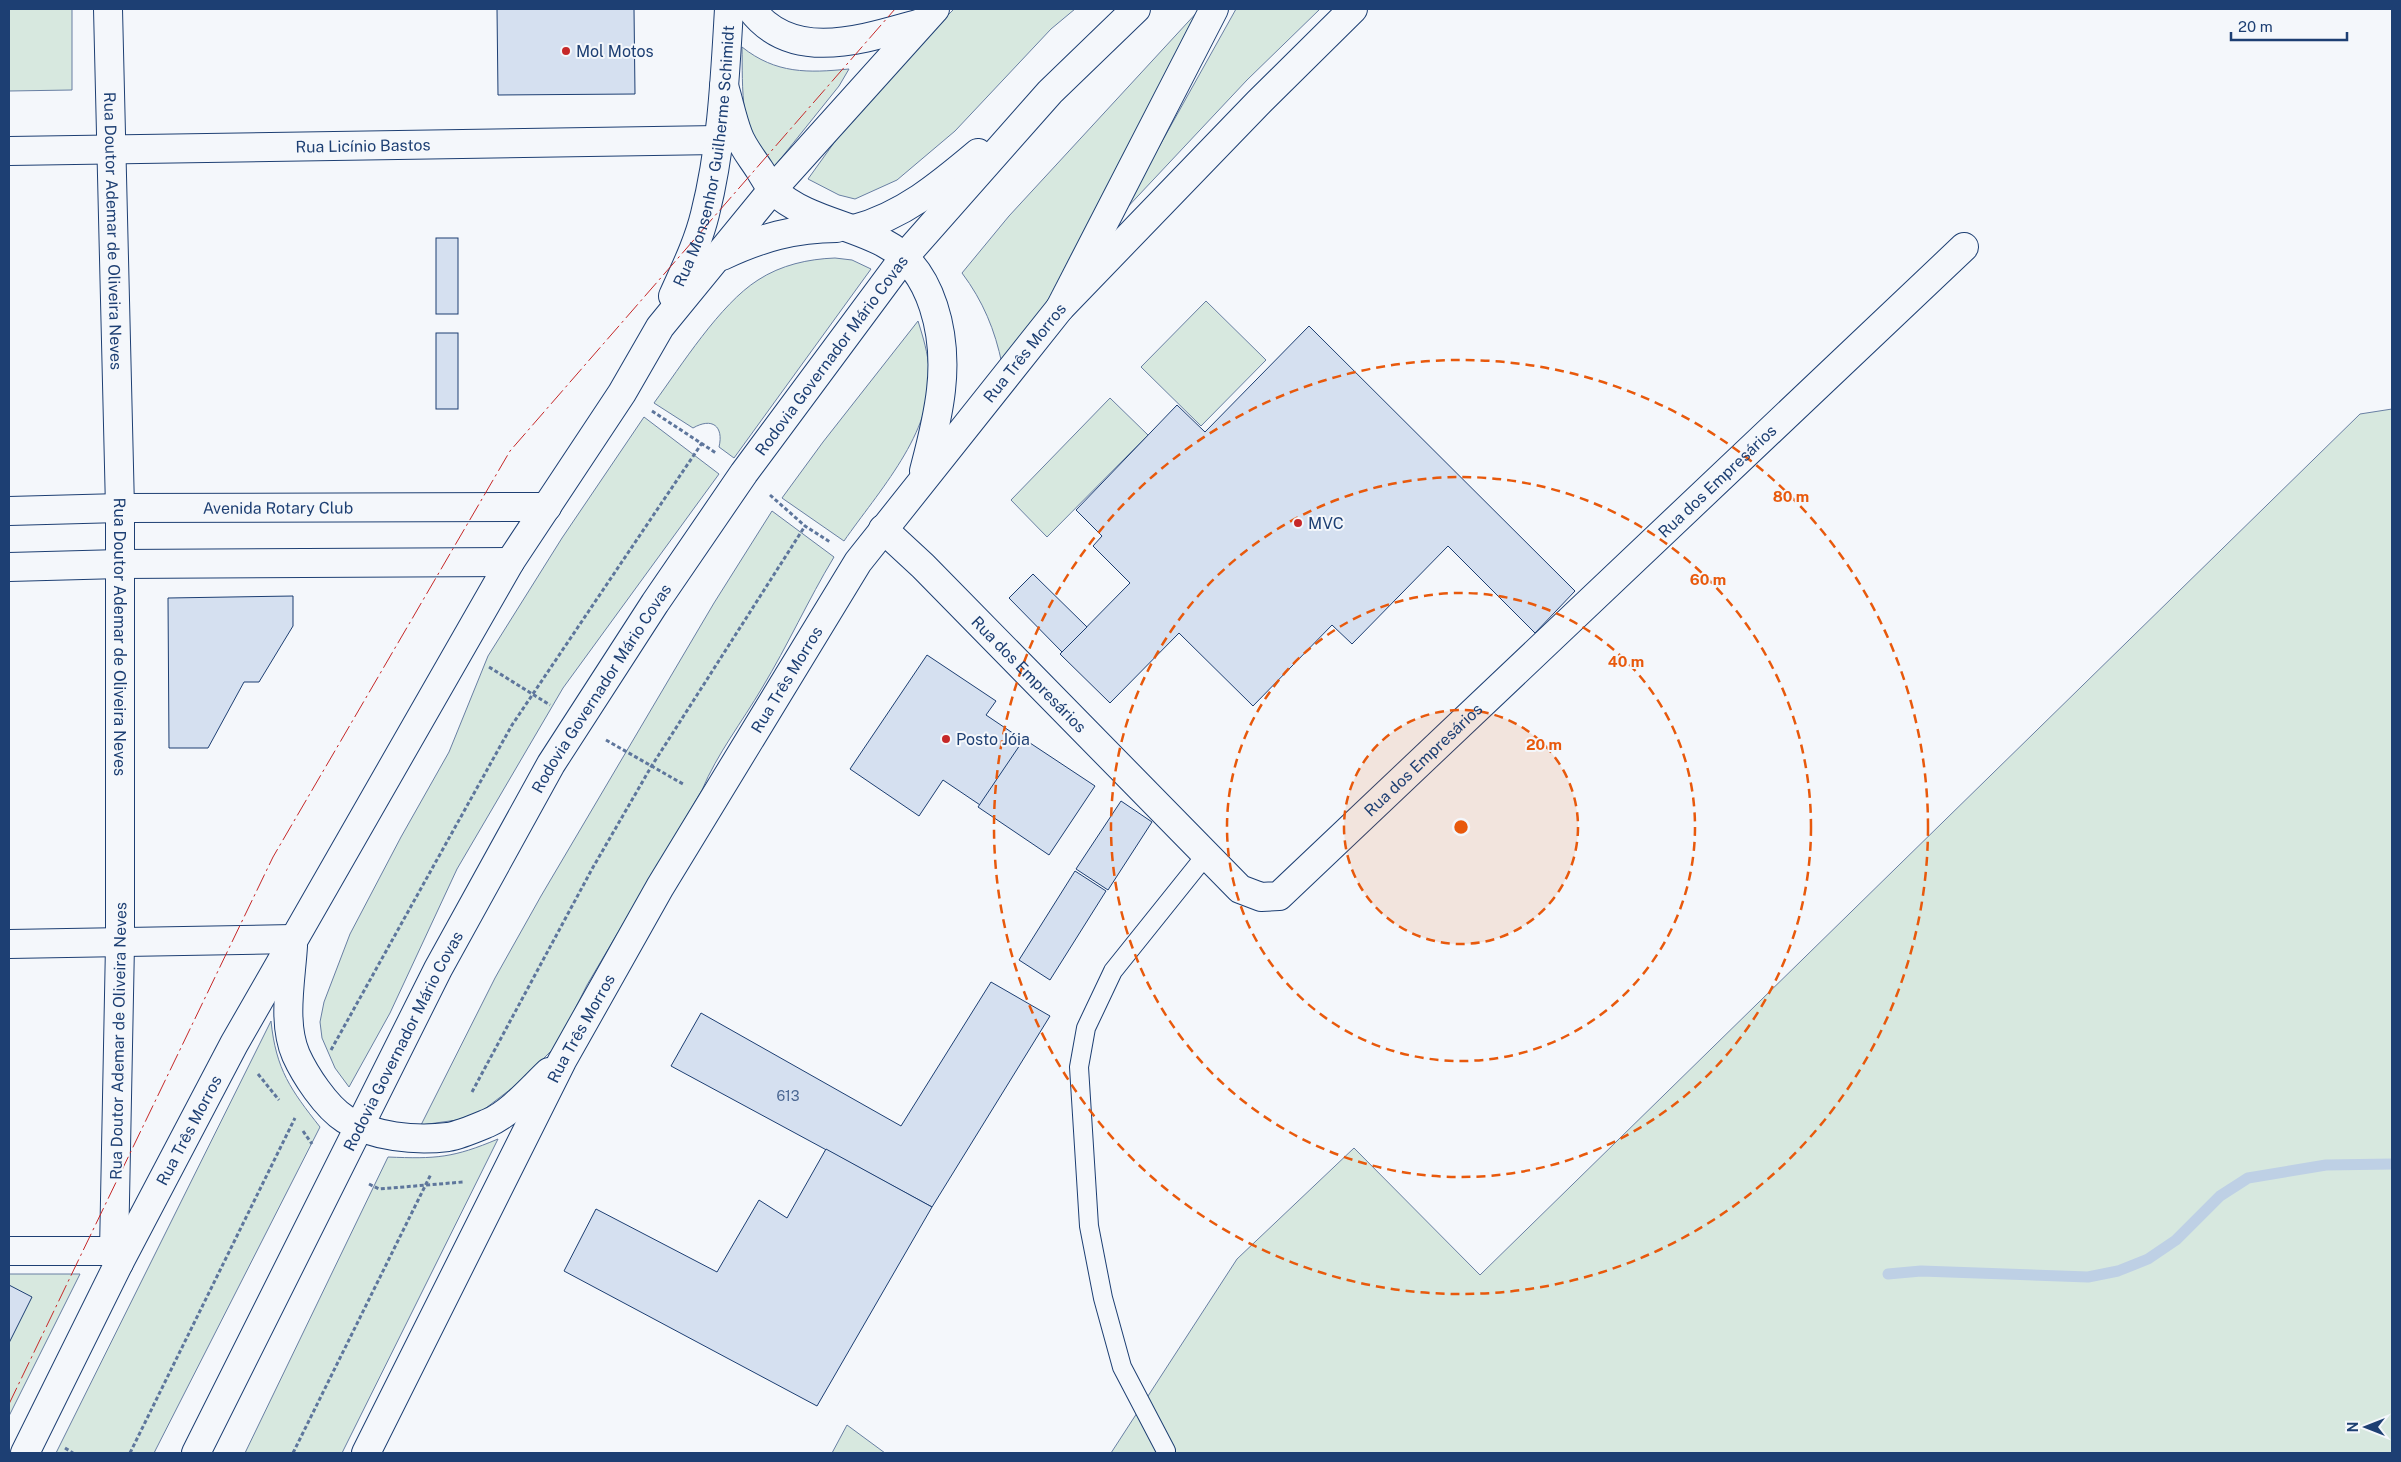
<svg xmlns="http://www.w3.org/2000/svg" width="2401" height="1462" font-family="'Public Sans',sans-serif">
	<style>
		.green { fill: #d7e8df; stroke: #687fa3 }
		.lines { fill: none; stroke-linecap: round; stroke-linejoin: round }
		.stream { stroke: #bed0e5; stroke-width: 11 }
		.building { fill: #d5e0f0; stroke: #1d3f73 }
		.lane-casing { stroke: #1d3f73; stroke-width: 20 }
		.street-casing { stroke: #1d3f73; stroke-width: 30 }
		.primary-casing { stroke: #1d3f73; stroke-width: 30 }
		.highway-casing { stroke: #1d3f73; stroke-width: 30 }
		.path { stroke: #5e769c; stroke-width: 3; stroke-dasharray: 4 2.5; stroke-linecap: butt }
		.lane { stroke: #f4f7fb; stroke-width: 18 }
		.street { stroke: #f4f7fb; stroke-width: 28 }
		.primary { stroke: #f4f7fb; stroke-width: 28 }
		.highway { stroke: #f4f7fb; stroke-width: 28 }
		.power { stroke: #c62828; stroke-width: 1; stroke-dasharray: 18 4 2.5 4; stroke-linecap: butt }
		.ring { fill: none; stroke: #e8590c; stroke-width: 2.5; stroke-dasharray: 9 6 }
		.poi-dot { fill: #c62828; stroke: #f4f7fb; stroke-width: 2 }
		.labels { text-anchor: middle; stroke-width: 4; stroke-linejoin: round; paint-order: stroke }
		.number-label { font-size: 14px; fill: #4b6792 }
		.poi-label { font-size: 16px; fill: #1d3f73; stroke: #f4f7fb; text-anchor: start }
		.street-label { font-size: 16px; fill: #1d3f73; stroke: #f4f7fb }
		.centre { fill: #e8590c; stroke: #f4f7fb; stroke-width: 2.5 }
		.ring-label { font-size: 15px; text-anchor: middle; font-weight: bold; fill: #e8590c; stroke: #f4f7fb; stroke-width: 4; stroke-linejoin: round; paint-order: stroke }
	</style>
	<rect width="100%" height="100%" fill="#f4f7fb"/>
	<!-- green -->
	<g class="green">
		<polygon points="9,9 72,9 72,90 9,91"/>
		<polygon points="954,9 1075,9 1051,29 955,131 897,180 855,199 839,195 808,179 836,140 893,70"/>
		<path d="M 1200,9 L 1061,284 L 1002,364 C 995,330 983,301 962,273 L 1009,216 Z"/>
		<polygon points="1236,9 1320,9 1247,80 1122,213"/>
		<path d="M 742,47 C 776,74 808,73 849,69 L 839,86 L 774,167 C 738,143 743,85 742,47 Z"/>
		<path d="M 835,258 L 852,260 L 871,269 L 734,458 L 719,447 C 724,426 712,417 693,428 L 654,403 C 681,366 720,304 758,280 C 781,265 808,259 835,258 Z"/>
		<polygon points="1206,301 1266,360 1201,426 1141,367"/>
		<path d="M 918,321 C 923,337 928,353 929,370 C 934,432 878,492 844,541 L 782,498 L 823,442 Z"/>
		<polygon points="1110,398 1148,435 1047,537 1011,500"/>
		<polygon points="2392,409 2392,1453 1111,1453 1237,1259 1354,1148 1480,1275 2360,414"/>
		<polygon points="644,417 719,474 563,688 457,869 390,1013 349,1087 335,1068 322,1038 320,1022 324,1002 350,934 401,837 449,752 488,656 562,538"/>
		<path d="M 772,511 L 834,557 C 808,600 788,645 762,688 C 742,722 717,754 702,790 L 587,985 L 557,1045 L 520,1082 L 482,1111 L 457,1120 L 421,1125 L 495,978 L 541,896 L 714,603 Z"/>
		<path d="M 271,1021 C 276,1070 291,1090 320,1127 L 154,1453 L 56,1453 Z"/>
		<path d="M 498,1139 L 342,1453 L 245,1453 L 388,1157 C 436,1159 453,1158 498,1139 Z"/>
		<polygon points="9,1274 80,1274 9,1416"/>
		<polygon points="847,1425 885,1453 832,1453"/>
	</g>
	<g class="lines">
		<!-- stream -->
		<polyline class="stream" points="1888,1274 1921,1271 2088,1277 2118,1271 2148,1259 2176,1240 2220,1196 2248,1178 2326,1165 2392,1164"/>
	</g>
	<!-- building -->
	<g class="building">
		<polygon points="497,9 634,9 635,94 498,95"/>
		<rect x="436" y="238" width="22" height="76"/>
		<polygon points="1309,326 1575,591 1535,633 1448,546 1352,644 1332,625 1253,706 1179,633 1110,703 1060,654 1130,583 1093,546 1102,536 1076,510 1177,405 1205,432"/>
		<rect x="436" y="333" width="22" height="76"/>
		<polygon points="1033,574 1087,627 1062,652 1009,598"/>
		<polygon points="293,596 293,626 259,682 244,682 208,748 169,748 168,598"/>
		<polygon points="927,655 996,701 986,715 1029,744 986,809 943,780 919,816 850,769"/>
		<polygon points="1024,739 1095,786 1049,855 978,807"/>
		<polygon points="1121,801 1152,822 1108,890 1076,869"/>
		<polygon points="1075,871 1106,891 1050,980 1019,960"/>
		<polygon points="991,982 1050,1016 932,1207 671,1066 701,1013 901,1126"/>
		<polygon points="826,1149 932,1207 817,1406 564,1271 596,1209 717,1272 759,1200 787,1218"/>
		<polygon points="9,1285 32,1297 9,1343"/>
	</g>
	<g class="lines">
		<defs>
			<polyline id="lane" points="1166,1451 1122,1367 1103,1298 1089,1226 1079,1067 1086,1028 1113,971 1206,855"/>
			<g id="street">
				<path id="s1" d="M 108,9 L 120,508 L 120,944 L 114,1251 L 119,1263"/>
				<path id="s2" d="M 9,151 L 718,140"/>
				<path id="s3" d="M 9,511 L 120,508 L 547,507"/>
				<path id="s4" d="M 883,529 L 923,566 L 1240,889 L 1261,897 L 1279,896 L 1964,247"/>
				<polyline points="9,567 120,564 510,562"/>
				<polyline points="9,944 293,939"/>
				<polyline points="9,1251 114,1251"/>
			</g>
			<g id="primary">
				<path d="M 751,9 C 793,65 866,38 921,23"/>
				<path d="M 724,86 C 729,102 732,118 738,134 C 742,146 752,158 759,169 C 764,176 768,186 774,191 C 804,219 849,224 884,243 C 934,269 947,337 941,390 C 938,418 931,444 924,471"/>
				<path d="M 722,256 C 760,238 795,228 837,228"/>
				<path id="s5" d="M 673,296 C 685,269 698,243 705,214 C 722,147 725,77 729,9"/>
				<path d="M 293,946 C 291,980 282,1023 296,1055 C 305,1075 326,1107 345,1119 C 373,1137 415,1141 448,1137 C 460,1135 476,1128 488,1123 C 511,1113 531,1089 549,1072"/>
				<path id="s6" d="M 25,1453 L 119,1263 L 234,1044 L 510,562 L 622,393 L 660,327 L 772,190 L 935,9"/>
				<path id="s7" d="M 366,1453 L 562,1061 L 660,887 L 858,562 L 1060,308 L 1258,103 L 1353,9"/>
			</g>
			<g id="highway">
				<path d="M 854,229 C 903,216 940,185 978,153"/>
				<polyline points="1060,308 1214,9"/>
				<path id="s8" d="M 196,1453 L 438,969 L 551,764 L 655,603 L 744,473 L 905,256 L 1050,92 L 1136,9"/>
			</g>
		</defs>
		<!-- lane casing -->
		<use href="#lane" class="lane-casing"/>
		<!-- street casing -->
		<use href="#street" class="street-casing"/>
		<!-- primary casing -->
		<use href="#primary" class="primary-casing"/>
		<!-- highway casing -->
		<use href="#highway" class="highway-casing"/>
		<!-- path -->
		<g class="path">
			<polyline points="652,411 716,453"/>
			<polyline points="770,495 805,526 830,542"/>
			<polyline points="489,667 550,705"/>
			<polyline points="606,740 683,784"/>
			<polyline points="331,1050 512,725 702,443"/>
			<polyline points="258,1074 279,1100"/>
			<polyline points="472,1092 592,869 651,767 805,526"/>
			<polyline points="303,1131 312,1144"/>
			<polyline points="369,1184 379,1189 463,1182"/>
			<polyline points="65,1448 73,1453"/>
			<polyline points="130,1453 295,1118"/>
			<polyline points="293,1453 431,1174"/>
		</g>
		<!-- lane -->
		<use href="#lane" class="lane"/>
		<!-- street -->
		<use href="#street" class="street"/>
		<!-- primary -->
		<use href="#primary" class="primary"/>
		<!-- highway -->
		<use href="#highway" class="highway"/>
		<!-- power -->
		<polyline class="power" points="9,1404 273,857 510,451 895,9"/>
	</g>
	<!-- distance rings -->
	<circle cx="1461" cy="827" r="117" fill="#e8590c" fill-opacity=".12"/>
	<g class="ring">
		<circle cx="1461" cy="827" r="117"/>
		<circle cx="1461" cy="827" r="234"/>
		<circle cx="1461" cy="827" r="350"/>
		<circle cx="1461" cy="827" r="467"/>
	</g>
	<!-- markers -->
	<g class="poi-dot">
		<circle cx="566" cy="51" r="5"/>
		<circle cx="1298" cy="523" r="5"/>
		<circle cx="946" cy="739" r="5"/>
	</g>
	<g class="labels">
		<!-- number labels -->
		<g class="number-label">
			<text x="788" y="1101">613</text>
		</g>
		<!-- poi labels -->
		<g class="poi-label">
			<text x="576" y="57">Mol Motos</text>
			<text x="1308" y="529">MVC</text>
			<text x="956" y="745">Posto Jóia</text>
		</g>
		<!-- street labels -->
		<g class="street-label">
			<text dy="6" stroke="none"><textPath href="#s2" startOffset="354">Rua Licínio Bastos</textPath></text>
			<text dy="6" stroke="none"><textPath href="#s5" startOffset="145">Rua Monsenhor Guilherme Schimidt</textPath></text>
			<text dy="6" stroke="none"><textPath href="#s1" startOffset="222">Rua Doutor Ademar de Oliveira Neves</textPath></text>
			<text dy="6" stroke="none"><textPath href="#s7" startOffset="1286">Rua Três Morros</textPath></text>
			<text dy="6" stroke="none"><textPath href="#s8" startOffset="1271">Rodovia Governador Mário Covas</textPath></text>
			<text dy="6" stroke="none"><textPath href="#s4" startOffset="1151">Rua dos Empresários</textPath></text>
			<text dy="6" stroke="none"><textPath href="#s3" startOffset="269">Avenida Rotary Club</textPath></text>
			<text dy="6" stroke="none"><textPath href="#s1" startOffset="628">Rua Doutor Ademar de Oliveira Neves</textPath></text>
			<text dy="6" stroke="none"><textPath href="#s4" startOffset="206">Rua dos Empresários</textPath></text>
			<text dy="6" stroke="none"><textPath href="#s7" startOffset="881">Rua Três Morros</textPath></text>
			<text dy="6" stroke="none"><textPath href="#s8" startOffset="866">Rodovia Governador Mário Covas</textPath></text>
			<text dy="6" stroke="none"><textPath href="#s4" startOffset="746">Rua dos Empresários</textPath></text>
			<text dy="6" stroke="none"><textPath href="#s7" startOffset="476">Rua Três Morros</textPath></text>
			<text transform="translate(118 1041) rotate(-89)" y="6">Rua Doutor Ademar de Oliveira Neves</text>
			<text dy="6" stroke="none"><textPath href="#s8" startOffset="461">Rodovia Governador Mário Covas</textPath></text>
			<text dy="6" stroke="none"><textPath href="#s6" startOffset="362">Rua Três Morros</textPath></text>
		</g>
	</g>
	<circle cx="1461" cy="827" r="8" class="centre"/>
	<g class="ring-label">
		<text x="1791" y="502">80 m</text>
		<text x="1708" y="585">60 m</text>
		<text x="1626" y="667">40 m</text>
		<text x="1544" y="750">20 m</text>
	</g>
	<!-- border -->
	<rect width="2401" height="1462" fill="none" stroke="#1d3f73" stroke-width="20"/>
	<!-- north arrow -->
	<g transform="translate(2366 1427) rotate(270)" stroke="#f4f7fb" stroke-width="4" paint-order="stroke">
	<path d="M0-4L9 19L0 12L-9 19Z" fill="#1d3f73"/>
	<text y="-8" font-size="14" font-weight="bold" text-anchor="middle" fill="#1d3f73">N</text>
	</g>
	<!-- scale -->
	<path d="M2231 32v8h116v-8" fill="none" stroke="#1d3f73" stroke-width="2.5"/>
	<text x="2238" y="32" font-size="15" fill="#1d3f73" stroke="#f4f7fb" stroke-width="4" paint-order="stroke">20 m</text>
</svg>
